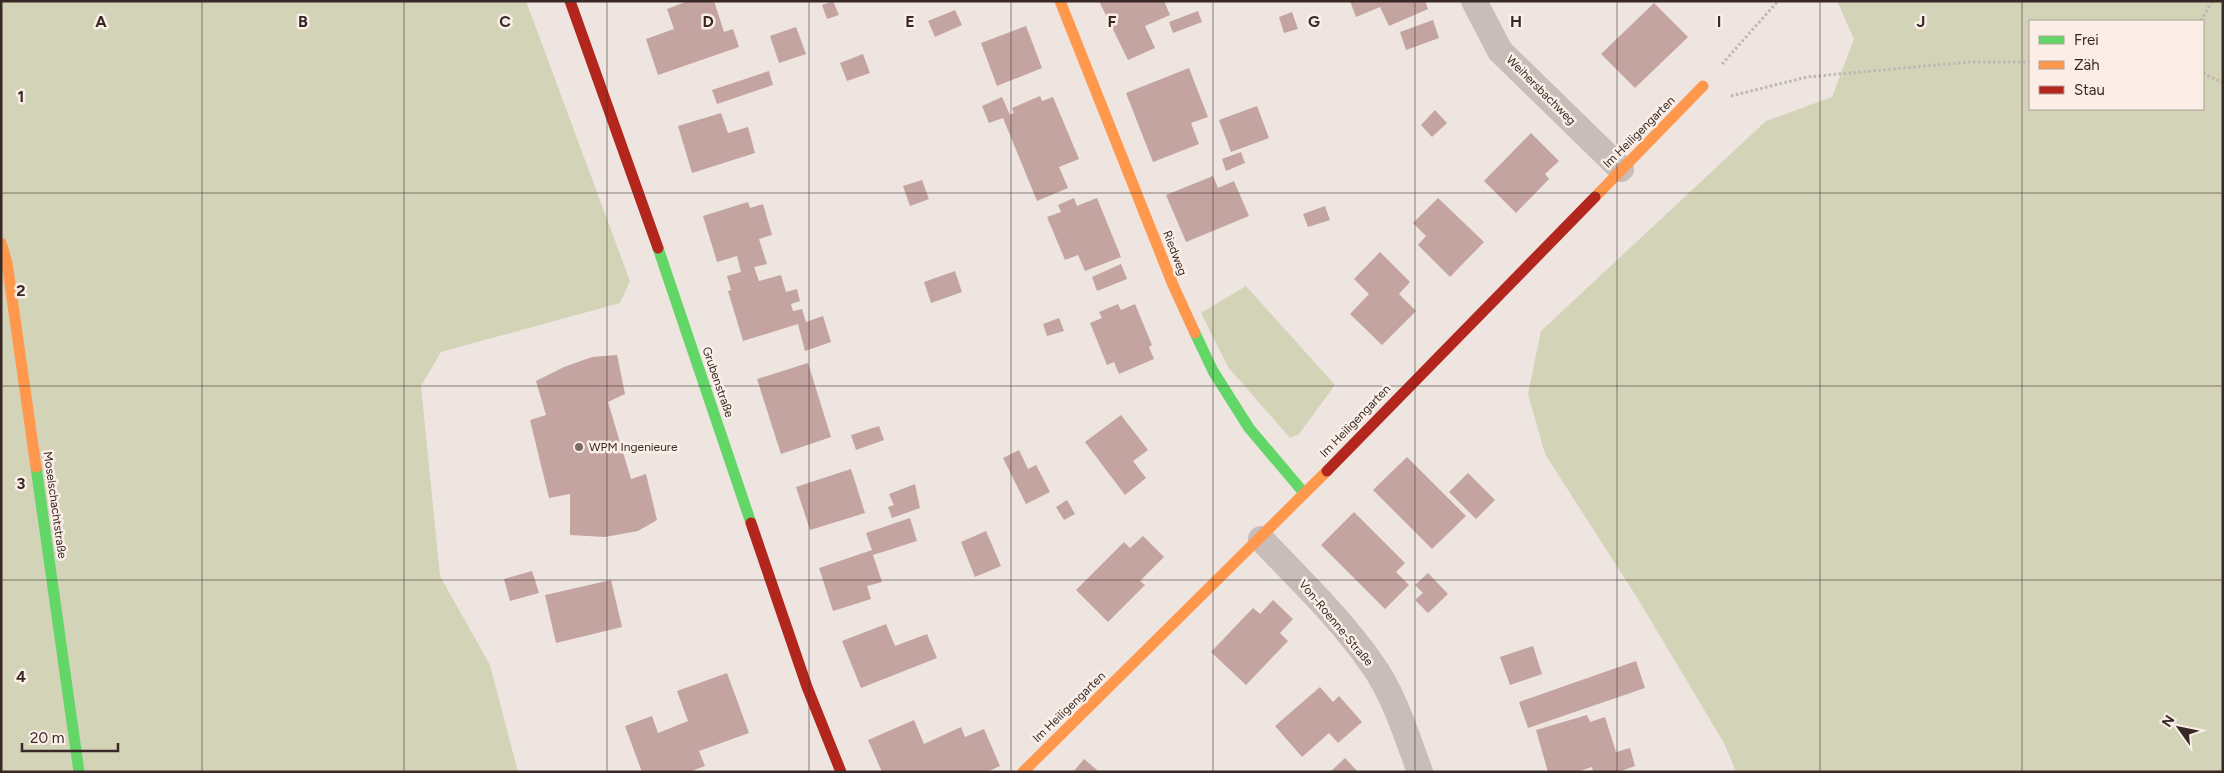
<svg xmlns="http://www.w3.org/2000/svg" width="2224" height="773" font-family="Figtree,sans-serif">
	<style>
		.green { fill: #d3d3b8; fill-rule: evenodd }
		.building { fill: #c4a4a0 }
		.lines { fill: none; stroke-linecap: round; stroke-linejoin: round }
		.path { stroke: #c0b6b2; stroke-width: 3; stroke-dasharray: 2.5 2.5; stroke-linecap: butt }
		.street { stroke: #c8bdb9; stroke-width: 26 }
		.fast { stroke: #63d668; stroke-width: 11 }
		.slow { stroke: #ff974d; stroke-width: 11 }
		.jam { stroke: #b3261e; stroke-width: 11 }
		.grid { fill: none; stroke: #382927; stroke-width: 1; stroke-opacity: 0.55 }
		.poi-dot { fill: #786b68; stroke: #fbeee7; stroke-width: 2 }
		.labels { text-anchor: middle; stroke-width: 5; stroke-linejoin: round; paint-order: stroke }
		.street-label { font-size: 12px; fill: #382927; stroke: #fbeee7 }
		.poi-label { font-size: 12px; fill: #382927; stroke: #fbeee7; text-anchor: start }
		.grid-label { font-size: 16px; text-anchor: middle; font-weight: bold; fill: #382927; stroke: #fbeee7; stroke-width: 5; stroke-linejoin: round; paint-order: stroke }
	</style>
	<rect width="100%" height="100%" fill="#eee5e0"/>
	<!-- green -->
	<g class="green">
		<polygon points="1,1 526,1 630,281 620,303 441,352 421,386 440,576 490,665 518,772 1,772"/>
		<path d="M 1837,1 L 2223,1 L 2223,772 L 1736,772 L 1725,745 L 1641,604 L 1545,454 L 1528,394 L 1541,331 L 1766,121 L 1832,97 L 1854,39 ZM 2030,21 L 2203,21 L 2203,109 L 2030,109 Z"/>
		<polygon points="1246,286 1335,385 1299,434 1290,438 1228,367 1201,313"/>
	</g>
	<!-- building -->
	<g class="building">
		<polygon points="688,1 714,1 724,32 733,29 739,47 658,75 646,39 674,29 667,9"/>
		<polygon points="833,1 839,15 827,19 822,5"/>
		<polygon points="1099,1 1164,1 1170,15 1145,26 1155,48 1128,60"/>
		<polygon points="1350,1 1425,1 1428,9 1389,26 1380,7 1356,17"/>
		<polygon points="1654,3 1688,37 1635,88 1601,54"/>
		<polygon points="955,10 962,25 935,37 928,21"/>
		<polygon points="1198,11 1202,22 1173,33 1169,22"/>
		<polygon points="1292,12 1298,29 1284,33 1279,17"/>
		<polygon points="1433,20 1439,38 1406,50 1400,32"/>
		<polygon points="1026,26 1042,68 997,86 981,43"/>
		<polygon points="796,27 806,54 779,63 770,36"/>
		<polygon points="863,54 870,73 847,81 840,63"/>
		<polygon points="1189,68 1208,117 1191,123 1199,144 1153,162 1126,93"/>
		<polygon points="769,71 773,85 717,104 712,90"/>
		<polygon points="1040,96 1042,101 1053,97 1079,159 1059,167 1068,188 1037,201 1003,118 989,123 982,106 1002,97 1010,115 1014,113 1012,108"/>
		<polygon points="1257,106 1269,138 1231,152 1219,120"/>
		<polygon points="1435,110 1447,123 1432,137 1421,125"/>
		<polygon points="721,113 728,133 748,127 755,153 692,173 678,126"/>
		<polygon points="1531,133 1559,161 1545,174 1549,179 1516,213 1484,181"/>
		<polygon points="1241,152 1245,163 1226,171 1222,159"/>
		<polygon points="1213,176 1218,188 1234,181 1249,216 1186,242 1166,195"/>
		<polygon points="922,180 929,199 910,206 903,186"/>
		<polygon points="1074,198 1077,206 1097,198 1121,257 1085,271 1078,255 1065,260 1047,217 1061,212 1058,205"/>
		<polygon points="1438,198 1484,242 1450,277 1418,245 1426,236 1413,223"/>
		<polygon points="748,202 750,208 763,204 772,235 759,239 767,264 754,267 759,281 781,275 786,292 797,289 800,301 791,304 793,311 802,309 806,322 823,316 831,342 805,351 798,324 743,341 728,291 731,290 727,276 741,272 737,256 717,262 703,216"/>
		<polygon points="1325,206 1330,220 1308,227 1303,214"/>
		<polygon points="1380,252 1410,282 1399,294 1416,311 1382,345 1350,314 1369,294 1354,279"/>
		<polygon points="1121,264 1127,279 1097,291 1092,277"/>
		<polygon points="955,271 962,292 931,303 924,282"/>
		<polygon points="1118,304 1121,310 1135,304 1152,345 1149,347 1154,359 1119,374 1114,362 1107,365 1090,323 1102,318 1099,312"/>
		<polygon points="1059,318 1064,331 1047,336 1043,324"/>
		<polygon points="617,355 625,394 608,402 631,479 646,474 657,520 638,531 605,537 570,535 570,494 549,498 530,420 546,415 536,381 564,367 592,357"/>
		<polygon points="808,363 831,437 781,454 757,379"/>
		<polygon points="1121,415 1148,450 1133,461 1146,478 1125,495 1085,442"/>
		<polygon points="879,426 884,440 856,450 851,435"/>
		<polygon points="1019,450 1028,469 1036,465 1050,492 1026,504 1003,458"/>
		<polygon points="1407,457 1466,516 1432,549 1373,490"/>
		<polygon points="851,469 865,513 810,530 796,487"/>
		<polygon points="1468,473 1495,500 1476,519 1449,492"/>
		<polygon points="915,484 920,508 892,518 888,507 894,505 889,494"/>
		<polygon points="1067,500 1075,514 1064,520 1056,507"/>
		<polygon points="1354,512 1405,563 1396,572 1409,585 1385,609 1321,545"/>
		<polygon points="910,518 917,541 873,555 882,582 867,586 871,599 833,611 819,568 872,550 866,533"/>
		<polygon points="986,531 1001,566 975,577 961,542"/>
		<polygon points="1143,536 1164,557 1140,581 1145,585 1108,622 1076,590 1124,542 1130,548"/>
		<polygon points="532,571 539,593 510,601 504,579"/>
		<polygon points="1428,573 1448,594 1428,613 1415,600 1423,593 1415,585"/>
		<polygon points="611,580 622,627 556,643 545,595"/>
		<polygon points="1273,600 1293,619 1280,633 1288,641 1246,685 1211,652 1253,608 1260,614"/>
		<polygon points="886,624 895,646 927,634 937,658 861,688 842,641"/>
		<polygon points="1533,646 1542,674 1510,685 1500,657"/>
		<polygon points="1636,661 1645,688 1528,728 1519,702"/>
		<polygon points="727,673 749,733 699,751 705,766 689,772 642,772 625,726 652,716 658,733 688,721 677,691"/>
		<polygon points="1320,687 1333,702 1339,696 1362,722 1338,743 1329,733 1302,757 1275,726"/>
		<polygon points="1587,715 1590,722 1605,717 1616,752 1630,748 1635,766 1618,772 1593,772 1592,767 1576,772 1548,772 1536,730"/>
		<polygon points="914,720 924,744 961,727 965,737 984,729 1000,766 987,772 882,772 868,740"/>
		<polygon points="1345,758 1358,772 1330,772"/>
		<polygon points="1084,759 1097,770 1096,772 1073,772"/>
	</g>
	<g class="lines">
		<!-- path -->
		<g class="path">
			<polyline points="2201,21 2212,1"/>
			<polyline points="1722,64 1778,1"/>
			<polyline points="2203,73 2223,83"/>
			<polyline points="1731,96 1807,77 1969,62 2030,62"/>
		</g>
		<!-- street -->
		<g class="street">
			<polyline points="1474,1 1500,51 1621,169"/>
			<path d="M 1261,539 C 1299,579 1340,618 1372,664 C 1394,694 1407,737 1420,772"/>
		</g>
		<!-- fast -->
		<g class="fast">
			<polyline points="658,248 751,523"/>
			<polyline points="1195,333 1213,371 1249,428 1304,493"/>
			<polyline points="36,467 79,772"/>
		</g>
		<!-- slow -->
		<g class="slow">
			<polyline points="1060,1 1173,285 1195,333"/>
			<polyline points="1595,197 1703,86"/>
			<polyline points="1,243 7,263 36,467"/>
			<polyline points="1023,772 1327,471"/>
		</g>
		<!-- jam -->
		<g class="jam">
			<polyline points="570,1 658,248"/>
			<polyline points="1327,471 1595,197"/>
			<polyline points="751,523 807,687 841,772"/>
		</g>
	</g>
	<!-- grid -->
	<path class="grid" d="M 202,1 L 202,772M 404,1 L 404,772M 607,1 L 607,772M 809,1 L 809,772M 1011,1 L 1011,772M 1213,1 L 1213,772M 1415,1 L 1415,772M 1617,1 L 1617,772M 1820,1 L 1820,772M 2022,1 L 2022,772M 1,193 L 2223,193M 1,386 L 2223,386M 1,580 L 2223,580"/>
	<!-- markers -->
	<circle class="poi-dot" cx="579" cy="447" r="5"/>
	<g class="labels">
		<!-- street labels -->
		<g class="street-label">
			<text transform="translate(1541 90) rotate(45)" y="4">Weihersbachweg</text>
			<text transform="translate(1639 132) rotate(-45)" y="4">Im Heiligengarten</text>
			<text transform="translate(1175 253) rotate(69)" y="4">Riedweg</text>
			<text transform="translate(718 382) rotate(71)" y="4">Grubenstraße</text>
			<text transform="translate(1355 421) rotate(-46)" y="4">Im Heiligengarten</text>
			<text transform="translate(55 505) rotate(82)" y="4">Moselschachtstraße</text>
			<text transform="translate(1336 623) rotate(50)" y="4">Von-Roenne-Straße</text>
			<text transform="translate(1069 707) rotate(-44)" y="4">Im Heiligengarten</text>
		</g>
		<!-- poi labels -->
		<g class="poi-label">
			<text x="589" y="451">WPM Ingenieure</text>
		</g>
	</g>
	<g class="grid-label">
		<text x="101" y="27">A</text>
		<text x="303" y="27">B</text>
		<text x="505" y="27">C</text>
		<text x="708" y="27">D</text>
		<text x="910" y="27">E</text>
		<text x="1112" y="27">F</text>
		<text x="1314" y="27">G</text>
		<text x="1516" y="27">H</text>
		<text x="1719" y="27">I</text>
		<text x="1921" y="27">J</text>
		<text x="21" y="102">1</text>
		<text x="21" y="296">2</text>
		<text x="21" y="489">3</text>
		<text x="21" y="682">4</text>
	</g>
	<!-- border -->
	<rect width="2224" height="773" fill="none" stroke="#382927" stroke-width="5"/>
	<!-- legend -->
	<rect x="2029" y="20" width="175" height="90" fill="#fbeee7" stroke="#ad9f9a"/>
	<rect x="2039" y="36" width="25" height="8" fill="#63d668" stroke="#ad9f9a"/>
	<text x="2074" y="45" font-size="15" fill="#382927">Frei</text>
	<rect x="2039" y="61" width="25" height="8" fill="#ff974d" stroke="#ad9f9a"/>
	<text x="2074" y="70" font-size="15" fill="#382927">Zäh</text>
	<rect x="2039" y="86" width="25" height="8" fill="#b3261e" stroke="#ad9f9a"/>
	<text x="2074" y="95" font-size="15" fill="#382927">Stau</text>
	<!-- north arrow -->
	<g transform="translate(2179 728) rotate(303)" stroke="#fbeee7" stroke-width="4" paint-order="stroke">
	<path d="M0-4L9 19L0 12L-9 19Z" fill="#382927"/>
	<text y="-8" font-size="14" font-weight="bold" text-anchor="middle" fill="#382927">N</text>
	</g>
	<!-- scale -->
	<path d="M22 743v8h96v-8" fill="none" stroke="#382927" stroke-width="2.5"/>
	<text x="30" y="743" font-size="15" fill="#382927" stroke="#fbeee7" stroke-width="4" paint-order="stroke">20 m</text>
</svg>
